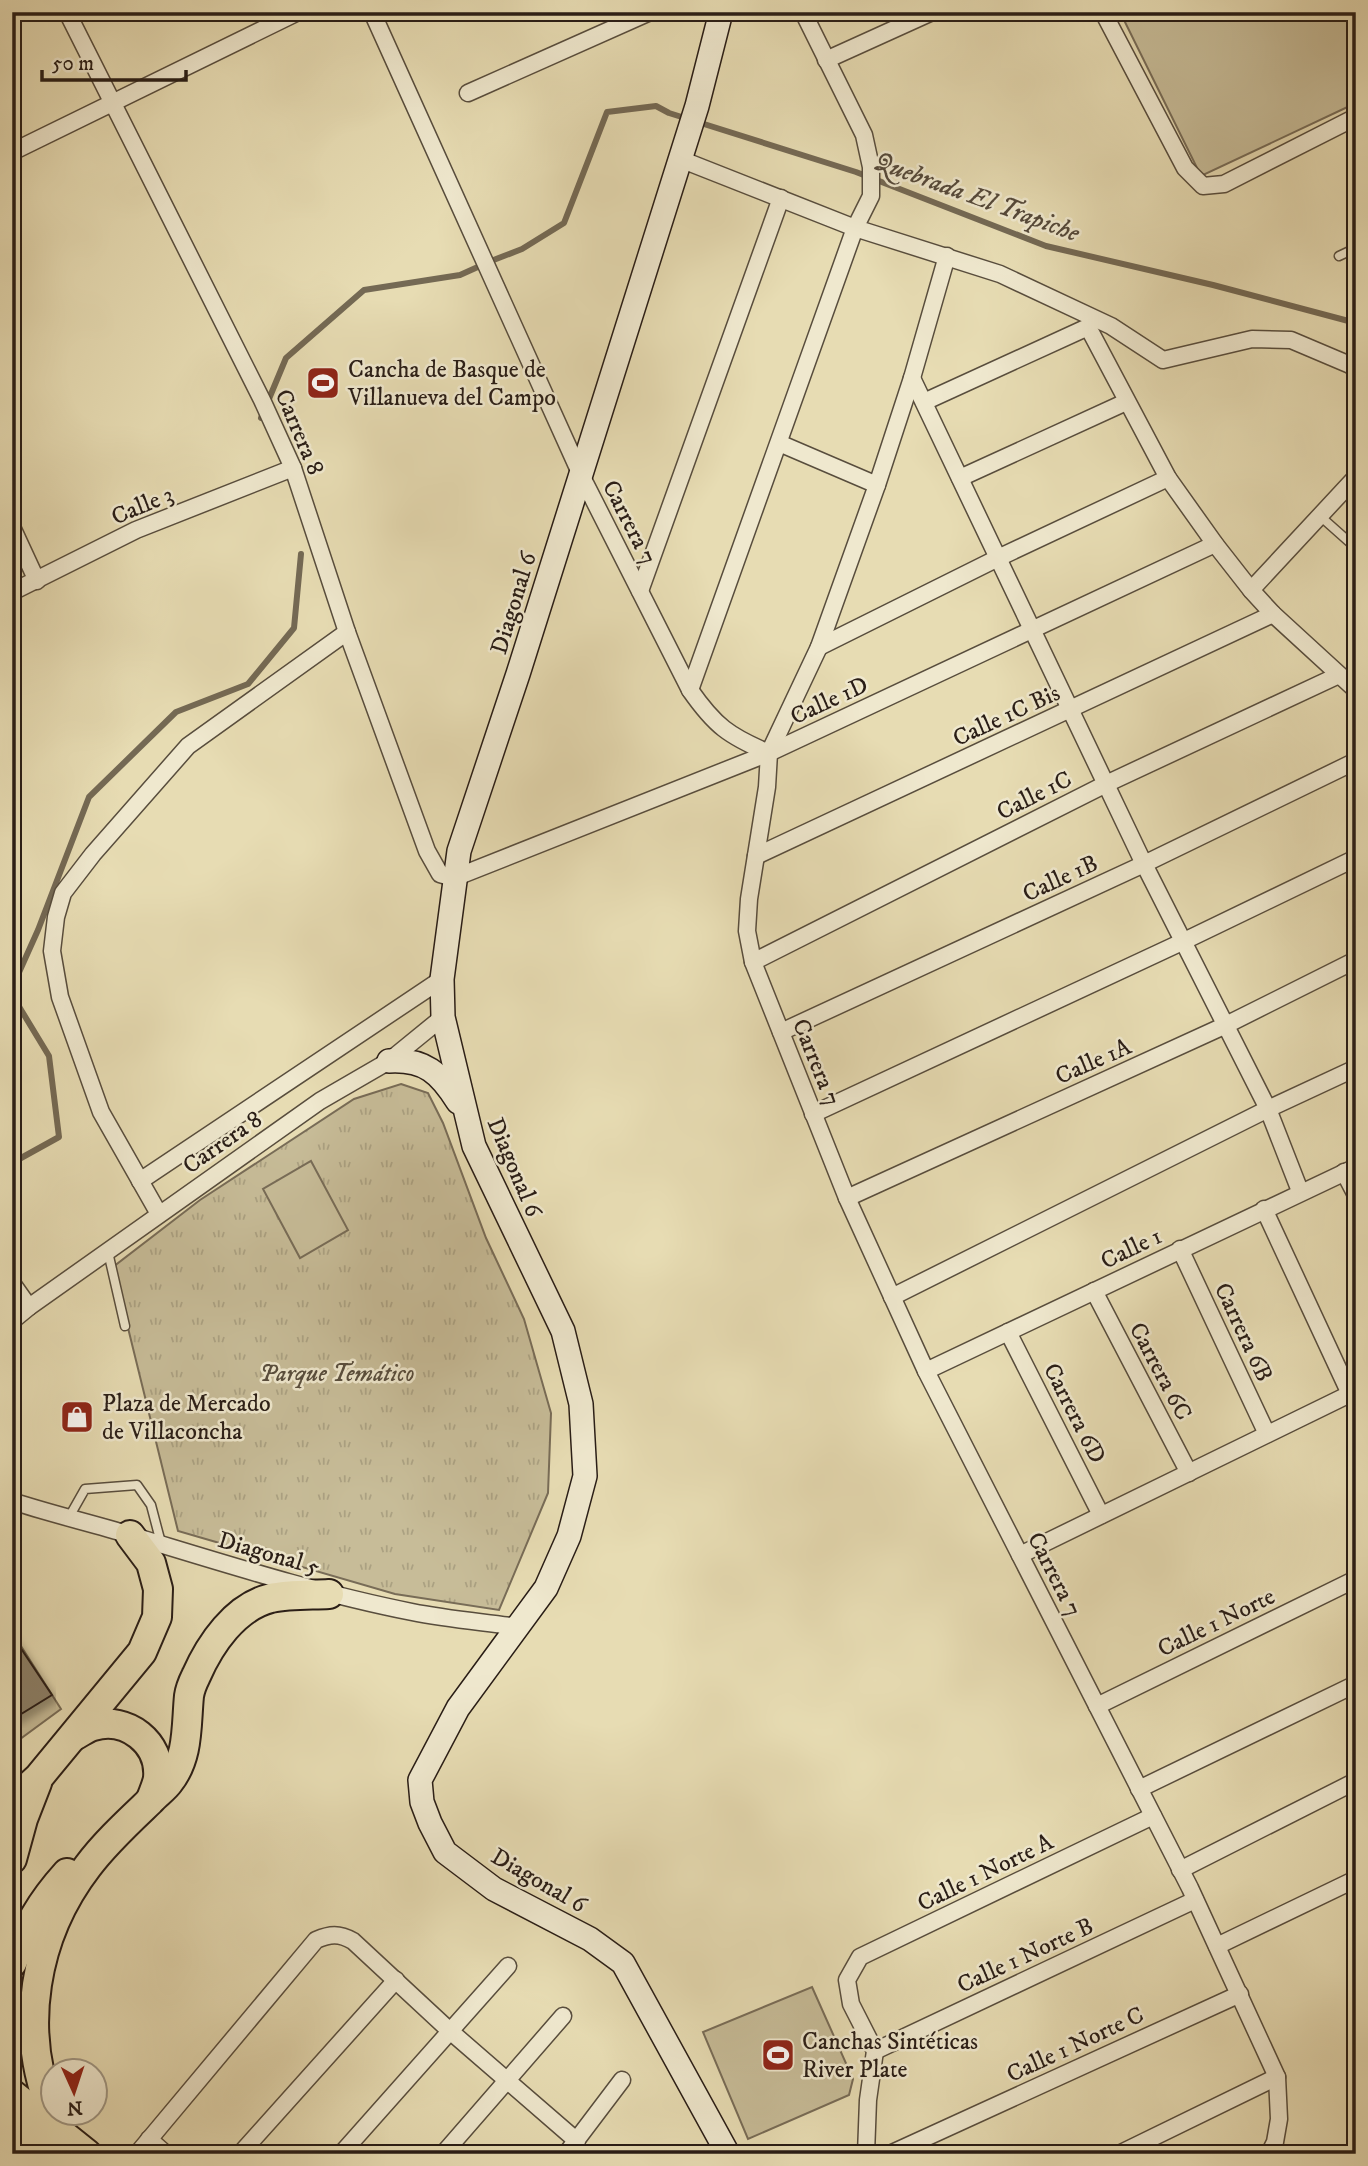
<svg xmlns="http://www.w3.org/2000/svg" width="1368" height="2166" font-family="'IM FELL DW Pica',serif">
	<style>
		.park { fill: url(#park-tufts); stroke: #786c57; stroke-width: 2 }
		.pitch { fill: #c7bc98; stroke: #786c57; stroke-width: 2 }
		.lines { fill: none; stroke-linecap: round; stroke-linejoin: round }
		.stream { stroke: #746954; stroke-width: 6 }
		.building { fill: #8c8068; stroke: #291d16; stroke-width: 2; filter: url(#shadow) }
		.lane-casing { stroke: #584d3d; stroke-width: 11 }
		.street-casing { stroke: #584d3d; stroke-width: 19 }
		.secondary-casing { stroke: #291d16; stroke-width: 26 }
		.highway-casing { stroke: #291d16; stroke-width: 32 }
		.lane { stroke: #efe8ce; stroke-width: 8 }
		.street { stroke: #efe8ce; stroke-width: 16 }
		.secondary { stroke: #efe8ce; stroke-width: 23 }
		.highway { stroke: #e7dcb3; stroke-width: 28 }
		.labels { text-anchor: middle; stroke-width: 5; stroke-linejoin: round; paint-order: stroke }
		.poi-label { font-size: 24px; fill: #291d16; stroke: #efe8ce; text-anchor: start }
		.street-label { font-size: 24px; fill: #291d16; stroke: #efe8ce }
		.park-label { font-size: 24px; font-style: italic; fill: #584d3d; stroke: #efe8ce }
		.water-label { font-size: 26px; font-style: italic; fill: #55493a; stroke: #efe8ce }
	</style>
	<defs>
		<pattern id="park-tufts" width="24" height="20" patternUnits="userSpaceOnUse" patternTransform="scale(1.75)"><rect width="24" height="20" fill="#c7bc98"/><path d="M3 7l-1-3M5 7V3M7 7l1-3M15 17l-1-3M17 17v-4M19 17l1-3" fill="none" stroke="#aba182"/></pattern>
		<filter id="shadow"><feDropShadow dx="5.5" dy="5.5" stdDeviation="3.5" flood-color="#0004"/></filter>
	</defs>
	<rect width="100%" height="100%" fill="#e7dcb3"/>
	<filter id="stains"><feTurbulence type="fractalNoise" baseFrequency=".00286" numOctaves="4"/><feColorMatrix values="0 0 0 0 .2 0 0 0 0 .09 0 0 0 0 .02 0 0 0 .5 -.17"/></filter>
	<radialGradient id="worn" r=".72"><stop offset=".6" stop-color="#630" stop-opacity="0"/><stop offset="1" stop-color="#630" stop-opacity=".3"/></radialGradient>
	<!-- park -->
	<polygon class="park" points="401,1084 428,1093 443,1123 486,1238 524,1319 551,1413 548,1493 499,1610 395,1594 178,1531 113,1267 200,1200 354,1099"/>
	<!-- pitch -->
	<g class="pitch">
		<polygon points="1120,12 1356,12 1356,103 1201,176"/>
		<polygon points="311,1161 348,1230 300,1258 263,1189"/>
		<polygon points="12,1632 61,1709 12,1745"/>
		<polygon points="812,1987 853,2079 849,2095 748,2139 703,2032"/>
	</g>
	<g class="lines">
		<!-- stream -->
		<g class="stream">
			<polyline points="491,261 522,249 564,223 607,112 656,106 669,113 856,172 1046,246 1213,285 1356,323"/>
			<polyline points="261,418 286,358 364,290 460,275 480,266"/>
			<polyline points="12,988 38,930 89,797 176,712 248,684 294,628 301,554"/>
			<polyline points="12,995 49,1056 59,1137 12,1163"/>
		</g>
	</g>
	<!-- building -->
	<polygon class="building" points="12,1635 52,1695 13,1719 12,1718"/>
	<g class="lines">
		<defs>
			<g id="lane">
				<polyline points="1339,256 1356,248"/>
				<polyline points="1320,516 1356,548"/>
				<polyline points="108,1252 125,1326"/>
				<polyline points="68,1519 85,1489 137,1485 151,1505 161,1543"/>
			</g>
			<g id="street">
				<polyline points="67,12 262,400 293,468 347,632 427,851 440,874 454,878 769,753 1215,544"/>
				<path d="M 372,12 L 581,475 L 690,690 C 715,726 729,736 769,753"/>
				<polyline points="803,12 864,135 871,167 871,196 855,228 1000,274 1111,326 1163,360 1252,339 1291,340 1350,365 1356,370"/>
				<polyline points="1103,12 1185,168 1203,186 1224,184 1356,117"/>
				<polyline points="826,60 932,12"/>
				<polyline points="468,93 650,12"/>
				<polyline points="12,152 298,12"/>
				<polyline points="680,159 855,228 690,690"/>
				<polyline points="947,256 912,378 877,485 819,647 769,753 767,787 749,899 747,931 753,962 847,1198 926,1371 1190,1888 1277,2077 1279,2119 1275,2142 1269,2154"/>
				<polyline points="912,378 1144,864 1268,1109 1300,1191"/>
				<polyline points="924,402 1088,327 1168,478 1215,544 1251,590 1273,614 1356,690"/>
				<polyline points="779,443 877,485"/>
				<polyline points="960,478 1126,402"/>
				<polyline points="12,527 37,581"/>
				<polyline points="1251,590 1356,477"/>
				<polyline points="640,591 781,198"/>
				<polyline points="12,592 136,530 293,468"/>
				<polyline points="819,647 998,558 1168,478"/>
				<polyline points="756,856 1273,614"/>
				<polyline points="753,962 1106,784 1339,675"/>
				<polyline points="781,1032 1144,864 1356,761"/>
				<polyline points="813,1114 1182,942 1356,858"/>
				<polyline points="1344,1172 1356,1195"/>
				<polyline points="140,1181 442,979"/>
				<polyline points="847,1198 1226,1025 1356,960"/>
				<polyline points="1264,1209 1350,1394"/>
				<polyline points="159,1214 101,1112 60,997 52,951 56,917 63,893 93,854 188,746 347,632"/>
				<polyline points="1180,1249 1267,1434"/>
				<polyline points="12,1283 29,1307"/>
				<polyline points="1094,1291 1189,1473"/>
				<polyline points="892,1297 1268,1109 1356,1068"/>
				<polyline points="12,1321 29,1307 320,1101 389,1061 443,1017"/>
				<polyline points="1008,1332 1101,1515"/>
				<polyline points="926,1371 1356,1167"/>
				<path d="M 12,1501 C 51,1514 91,1523 130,1535 C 223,1563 316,1593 412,1612 C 447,1619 483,1622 518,1627"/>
				<polyline points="1020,1555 1356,1391"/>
				<polyline points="1097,1706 1356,1579"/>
				<polyline points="1139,1789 1356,1684"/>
				<polyline points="1180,1870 1356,1781"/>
				<polyline points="1217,1946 1356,1879"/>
				<polyline points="875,2051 1195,1900"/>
				<polyline points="149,2139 166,2154"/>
				<path d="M 137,2154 L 316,1940 C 330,1934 339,1933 353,1941 L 450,2031 L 577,2141"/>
				<polyline points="240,2154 396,1980"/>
				<polyline points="341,2154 508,1966"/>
				<polyline points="443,2154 563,2016"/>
				<polyline points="566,2154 622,2080"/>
				<polyline points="866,2154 868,2100 875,2051 851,2004 847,1980 860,1957 1153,1816"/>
				<polyline points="890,2154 1240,1994"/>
				<polyline points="1119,2154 1277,2077"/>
			</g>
			<g id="secondary">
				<polyline points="721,12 697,106 518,674 459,851 442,979 443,1017 474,1146 563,1331 581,1404 585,1476 569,1536 546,1588 458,1708 420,1780 422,1802 430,1823 445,1852 494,1889 590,1939 623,1963 728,2154"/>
				<path d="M 389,1061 C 425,1059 440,1073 458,1102"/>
			</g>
			<g id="highway">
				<path d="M 74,1736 C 80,1733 86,1728 93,1726 C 127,1716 161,1743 158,1778 C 157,1785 153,1793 151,1799"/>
				<polyline points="12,1802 39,1777 142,1652 157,1617 158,1589 151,1563 130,1535"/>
				<polyline points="12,1859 23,1819 37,1783"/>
				<path d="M 12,1963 C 29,1925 39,1904 67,1873"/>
				<polyline points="12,2094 87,2154"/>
				<path d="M 52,2112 C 18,2030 34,1936 88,1866 C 105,1843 129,1821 150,1801 C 156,1794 164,1789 169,1782 C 189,1757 186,1726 189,1696 C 190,1689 193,1682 196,1676 C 210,1644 235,1607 271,1598 C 289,1594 311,1595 329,1594"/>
				<polyline points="12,2123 50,2154"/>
			</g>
		</defs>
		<!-- lane casing -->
		<use href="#lane" class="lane-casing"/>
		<!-- street casing -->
		<use href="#street" class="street-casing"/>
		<!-- secondary casing -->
		<use href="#secondary" class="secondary-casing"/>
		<!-- highway casing -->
		<use href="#highway" class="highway-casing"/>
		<!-- lane -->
		<use href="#lane" class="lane"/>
		<!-- street -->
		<use href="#street" class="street"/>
		<!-- secondary -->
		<use href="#secondary" class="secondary"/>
		<!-- highway -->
		<use href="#highway" class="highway"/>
	</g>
	<!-- icons -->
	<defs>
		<symbol id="stadium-square" viewBox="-11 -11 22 22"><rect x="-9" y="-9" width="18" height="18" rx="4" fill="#8f2418" stroke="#efe8ce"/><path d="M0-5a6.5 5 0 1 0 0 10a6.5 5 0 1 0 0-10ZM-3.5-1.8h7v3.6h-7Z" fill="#fff"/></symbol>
		<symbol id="shop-square" viewBox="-11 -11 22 22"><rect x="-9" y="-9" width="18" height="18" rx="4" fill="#8f2418" stroke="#efe8ce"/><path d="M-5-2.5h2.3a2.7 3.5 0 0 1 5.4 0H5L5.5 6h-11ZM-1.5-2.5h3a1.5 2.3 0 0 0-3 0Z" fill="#fff"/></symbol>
	</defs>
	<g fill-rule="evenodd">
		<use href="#stadium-square" x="304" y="364" width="38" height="38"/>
		<use href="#shop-square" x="58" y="1398" width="38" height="38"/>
		<use href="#stadium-square" x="759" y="2036" width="38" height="38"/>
	</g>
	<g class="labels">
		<!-- poi labels -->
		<g class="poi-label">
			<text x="348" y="377">Cancha de Basque de<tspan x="348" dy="28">Villanueva del Campo</tspan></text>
			<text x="102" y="1411">Plaza de Mercado<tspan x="102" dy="28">de Villaconcha</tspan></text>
			<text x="802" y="2049">Canchas Sintéticas<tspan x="802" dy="28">River Plate</tspan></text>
		</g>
		<!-- street labels -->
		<g class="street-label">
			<text transform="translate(300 432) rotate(67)" y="8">Carrera 8</text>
			<text transform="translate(142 505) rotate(-23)" y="8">Calle 3</text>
			<text transform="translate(630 522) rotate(63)" y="8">Carrera 7</text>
			<text transform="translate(513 603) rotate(-73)" y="8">Diagonal 6</text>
			<text transform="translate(829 700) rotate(-25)" y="8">Calle 1D</text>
			<text transform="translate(1006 715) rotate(-25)" y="8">Calle 1C Bis</text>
			<text transform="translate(1034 795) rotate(-27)" y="8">Calle 1C</text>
			<text transform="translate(1060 878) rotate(-25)" y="8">Calle 1B</text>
			<text transform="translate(1093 1061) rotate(-24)" y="8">Calle 1A</text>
			<text transform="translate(817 1062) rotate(68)" y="8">Carrera 7</text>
			<text transform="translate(222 1142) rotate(-35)" y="8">Carrera 8</text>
			<text transform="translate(515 1167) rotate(67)" y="8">Diagonal 6</text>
			<text transform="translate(1131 1248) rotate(-26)" y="8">Calle 1</text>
			<text transform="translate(1244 1332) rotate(65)" y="8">Carrera 6B</text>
			<text transform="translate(1161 1371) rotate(62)" y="8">Carrera 6C</text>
			<text transform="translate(1075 1413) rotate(63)" y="8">Carrera 6D</text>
			<text transform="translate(269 1553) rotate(16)" y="8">Diagonal 5</text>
			<text transform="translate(1055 1574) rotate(63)" y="8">Carrera 7</text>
			<text transform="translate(1216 1622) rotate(-26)" y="8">Calle 1 Norte</text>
			<text transform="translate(985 1872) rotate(-26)" y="8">Calle 1 Norte A</text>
			<text transform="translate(539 1880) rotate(30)" y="8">Diagonal 6</text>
			<text transform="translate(1025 1955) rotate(-25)" y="8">Calle 1 Norte B</text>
			<text transform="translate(1075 2044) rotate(-25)" y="8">Calle 1 Norte C</text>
		</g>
		<!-- park labels -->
		<g class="park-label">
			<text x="337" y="1381">Parque Temático</text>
		</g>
		<!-- water labels -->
		<g class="water-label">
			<text transform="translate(977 196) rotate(20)" y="9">Quebrada El Trapiche</text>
		</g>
	</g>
	<!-- margin -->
	<rect width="1368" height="2166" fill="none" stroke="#e7dcb3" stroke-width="42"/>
	<rect x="14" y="14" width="1340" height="2138" fill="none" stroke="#291d16" stroke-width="3.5"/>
	<rect x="21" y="21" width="1326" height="2124" fill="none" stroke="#291d16" stroke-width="2"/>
	<!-- north arrow -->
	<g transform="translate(74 2092) rotate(177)"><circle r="33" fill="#efe8ce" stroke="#a09784" stroke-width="2"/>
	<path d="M0-5L12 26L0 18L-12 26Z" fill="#8f2418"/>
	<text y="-10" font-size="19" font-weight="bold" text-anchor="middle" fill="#291d16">N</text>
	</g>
	<!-- scale -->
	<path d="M42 70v10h144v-10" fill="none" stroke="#291d16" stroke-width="3.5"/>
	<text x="52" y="70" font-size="21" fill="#291d16" stroke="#efe8ce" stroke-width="5" paint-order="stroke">50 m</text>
	<rect width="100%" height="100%" filter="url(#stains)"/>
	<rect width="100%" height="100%" fill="url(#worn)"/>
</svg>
